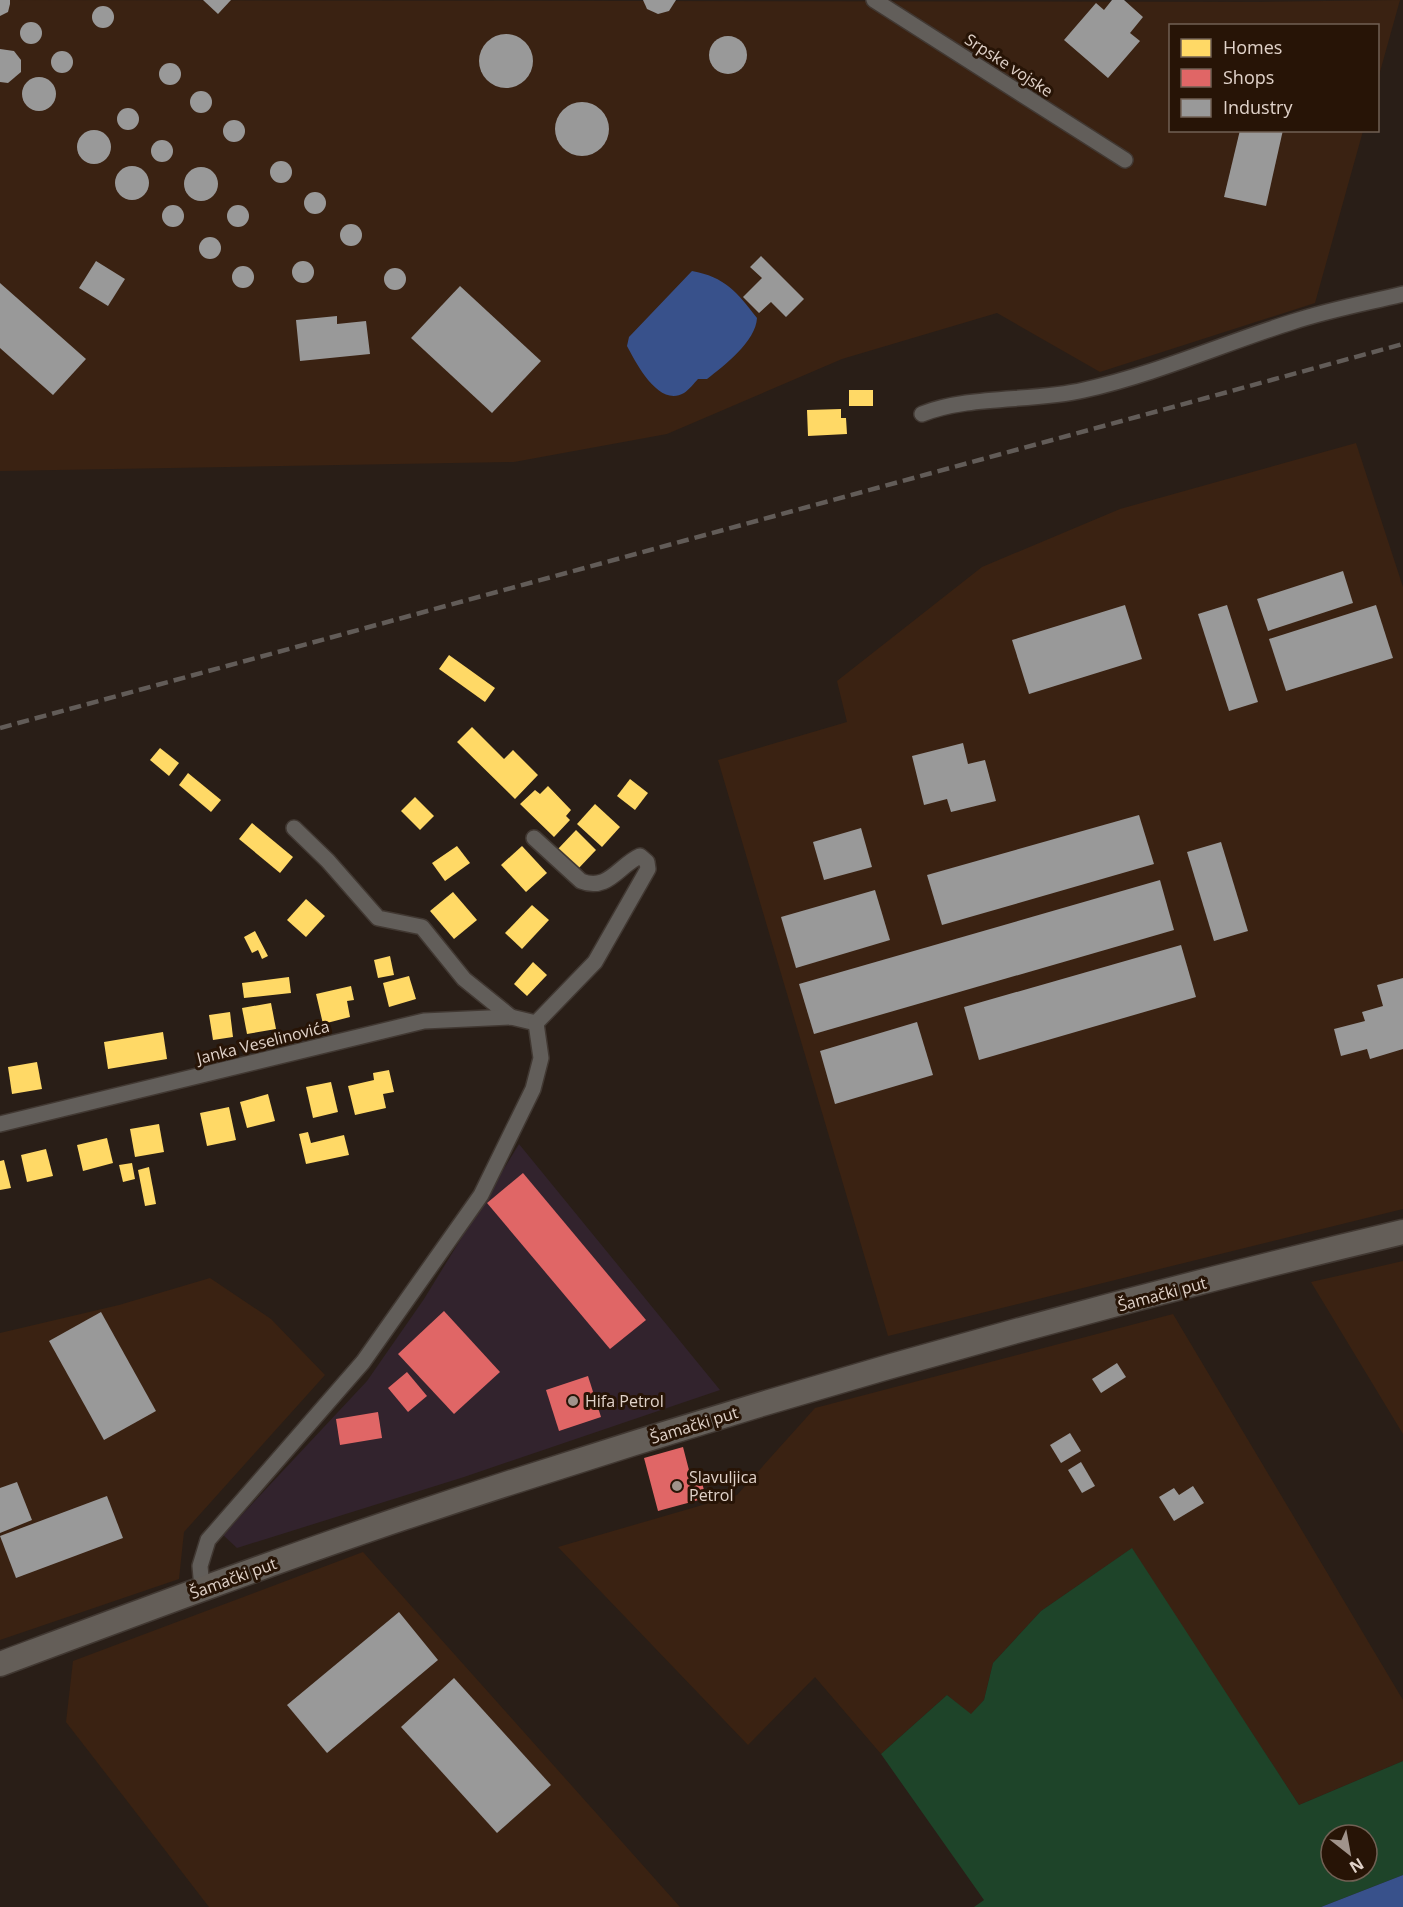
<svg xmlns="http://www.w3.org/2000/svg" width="1403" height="1907" font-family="'Open Sans',sans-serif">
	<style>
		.commercial { fill: #32232d }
		.built { fill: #3a2212 }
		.green { fill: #1e4429; fill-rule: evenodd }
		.water { fill: #38518b }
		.homes { fill: #ffd966 }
		.shops { fill: #e06666 }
		.industry { fill: #999 }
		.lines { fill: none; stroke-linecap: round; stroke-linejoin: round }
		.minor-casing { stroke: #413832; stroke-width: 18 }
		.primary-casing { stroke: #413832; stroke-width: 27 }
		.minor { stroke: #625e5a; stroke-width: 15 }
		.primary { stroke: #645e58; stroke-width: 24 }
		.rail { stroke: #625c58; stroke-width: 4.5; stroke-dasharray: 12 6; stroke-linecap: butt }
		.poi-dot { fill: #a0938b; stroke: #271406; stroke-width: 2 }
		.labels { text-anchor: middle; stroke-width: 6; stroke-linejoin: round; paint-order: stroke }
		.street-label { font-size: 16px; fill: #e0d2c9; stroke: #271406 }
		.poi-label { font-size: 16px; fill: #e0d2c9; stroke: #271406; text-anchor: start }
	</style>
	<rect width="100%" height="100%" fill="#291e17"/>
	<!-- commercial -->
	<polygon class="commercial" points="519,1144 720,1390 464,1477 237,1548 223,1535 367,1381 424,1299"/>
	<!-- built -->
	<g class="built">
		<polygon points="0,0 1257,2 1400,0 1378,79 1378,26 1170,26 1170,130 1363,131 1315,303 1100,372 997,313 842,359 667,434 514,462 0,471"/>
		<polygon points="1356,443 1403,587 1403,1209 888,1336 718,760 847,722 837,681 982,567 1120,509"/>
		<polygon points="1403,1261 1403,1434 1311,1282"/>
		<polygon points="210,1278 271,1319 325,1375 184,1532 179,1579 0,1640 0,1333 119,1305"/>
		<polygon points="1173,1314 1403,1700 1403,1761 1299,1805 1131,1549 1041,1611 993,1663 984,1700 971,1715 947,1695 881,1754 815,1677 748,1745 558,1547 737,1495 815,1408"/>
		<polygon points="363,1552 639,1861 680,1907 209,1907 66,1722 73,1661"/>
	</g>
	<!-- green -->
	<path class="green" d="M 1132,1548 L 1299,1805 L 1403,1761 L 1403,1875 L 1321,1907 L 974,1907 L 984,1900 L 881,1754 L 947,1695 L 971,1714 L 984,1700 L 993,1663 L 1041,1611 ZM 1331,1835 L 1367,1835 L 1367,1871 L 1331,1871 Z"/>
	<!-- water -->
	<g class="water">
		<path d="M 692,271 C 725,277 737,292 757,318 C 756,341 724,366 707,379 L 698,379 C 694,383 689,390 684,393 C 659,408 636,363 627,346 L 629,337 Z"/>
		<polygon points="1403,1875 1403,1907 1321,1907"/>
	</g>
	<!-- homes -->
	<g class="homes">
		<rect x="849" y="390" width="24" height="16"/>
		<polygon points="841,409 841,418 846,418 847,434 808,436 807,410"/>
		<polygon points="449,655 495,688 485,702 439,669"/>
		<polygon points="472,727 504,759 513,750 538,775 515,799 457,742"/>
		<polygon points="160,748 179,763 169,776 150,760"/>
		<polygon points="188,773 221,800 211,812 179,785"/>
		<polygon points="630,779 648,793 635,810 617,796"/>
		<polygon points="548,786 571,810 566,816 570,820 554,837 520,804 535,790 540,794"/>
		<polygon points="415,797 434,816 420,830 401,811"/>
		<polygon points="595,804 620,827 602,847 577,824"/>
		<polygon points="252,823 293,857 280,873 239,839"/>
		<polygon points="576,830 596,850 577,870 557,850"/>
		<polygon points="457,846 470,863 445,881 432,863"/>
		<polygon points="522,846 547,873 526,892 501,865"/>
		<polygon points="453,892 477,920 454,939 430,911"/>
		<polygon points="306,899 325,916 306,937 287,920"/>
		<polygon points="532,905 549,920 522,949 505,933"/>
		<polygon points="255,931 268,956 262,959 258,950 252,953 244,937"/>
		<polygon points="390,956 394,975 378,978 374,960"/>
		<polygon points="533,962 547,975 527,996 514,984"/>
		<polygon points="409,976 416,999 389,1007 383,983"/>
		<polygon points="289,977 291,993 244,998 242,983"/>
		<polygon points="351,986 354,1000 347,1001 350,1017 323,1024 316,994"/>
		<polygon points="271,1003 276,1029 247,1034 242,1008"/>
		<polygon points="230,1012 233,1037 213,1040 209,1015"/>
		<polygon points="163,1032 167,1059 108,1069 104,1042"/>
		<polygon points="37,1062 42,1089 12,1094 8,1067"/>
		<polygon points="389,1070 394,1092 383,1094 386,1108 355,1115 348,1086 374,1080 373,1073"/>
		<polygon points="331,1082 338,1112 313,1118 306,1087"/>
		<polygon points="268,1094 275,1121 247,1128 240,1102"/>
		<polygon points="229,1107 236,1140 207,1146 200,1113"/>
		<polygon points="159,1124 164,1152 135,1157 130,1129"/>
		<polygon points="308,1132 311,1143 344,1135 349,1155 306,1164 299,1134"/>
		<polygon points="107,1138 113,1163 83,1171 77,1145"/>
		<polygon points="46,1149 53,1176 27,1182 21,1155"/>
		<polygon points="4,1160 11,1188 0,1190 0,1161"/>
		<polygon points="132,1163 135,1179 123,1182 119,1165"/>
		<polygon points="149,1167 156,1204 145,1206 138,1170"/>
	</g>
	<!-- shops -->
	<g class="shops">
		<polygon points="523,1173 646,1320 610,1349 487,1203"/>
		<polygon points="444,1311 500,1372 454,1414 398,1354"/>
		<polygon points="407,1372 427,1396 408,1412 388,1388"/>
		<polygon points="588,1376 601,1417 559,1431 546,1390"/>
		<polygon points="378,1412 382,1438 340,1445 336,1419"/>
		<polygon points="683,1447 690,1474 699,1471 706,1498 658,1511 644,1458"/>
	</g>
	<!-- industry -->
	<g class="industry">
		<polygon points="0,0 10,0 10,4 8,12 0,16"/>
		<polygon points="203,0 231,0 218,14"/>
		<polygon points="643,0 676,0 669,11 658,14 647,9"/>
		<polygon points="1112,0 1124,0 1143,17 1130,33 1140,41 1108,78 1064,40 1096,3 1104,10"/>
		<circle cx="103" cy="17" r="11"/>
		<circle cx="31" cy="33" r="11"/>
		<circle cx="506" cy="61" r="27"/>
		<circle cx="728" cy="55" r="19"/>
		<polygon points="0,49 14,51 21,60 21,72 8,83 0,82"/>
		<circle cx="62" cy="62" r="11"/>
		<circle cx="170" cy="74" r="11"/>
		<circle cx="39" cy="94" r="17"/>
		<circle cx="201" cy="102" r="11"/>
		<circle cx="582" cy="129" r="27"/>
		<circle cx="128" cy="119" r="11"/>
		<circle cx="234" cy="131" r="11"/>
		<circle cx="94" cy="147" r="17"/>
		<polygon points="1240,130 1283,130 1266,206 1224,197"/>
		<circle cx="162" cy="151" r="11"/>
		<circle cx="281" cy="172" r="11"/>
		<circle cx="132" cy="183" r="17"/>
		<circle cx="201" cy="184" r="17"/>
		<circle cx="315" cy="203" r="11"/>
		<circle cx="238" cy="216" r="11"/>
		<circle cx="173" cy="216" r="11"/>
		<circle cx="351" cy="235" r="11"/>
		<circle cx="210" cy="248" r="11"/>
		<polygon points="761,256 804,299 786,317 771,302 759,313 743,297 762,278 750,267"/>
		<circle cx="303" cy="272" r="11"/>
		<polygon points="96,261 125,279 108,306 79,288"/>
		<circle cx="243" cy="277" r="11"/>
		<circle cx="395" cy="279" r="11"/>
		<polygon points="0,283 86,359 53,395 0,348"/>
		<polygon points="460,286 541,361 492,413 411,338"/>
		<polygon points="337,316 337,324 366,321 370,354 300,361 296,320"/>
		<polygon points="1343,571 1353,603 1268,631 1257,599"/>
		<polygon points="1125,605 1142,659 1029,694 1012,640"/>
		<polygon points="1227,605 1258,702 1229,711 1198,614"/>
		<polygon points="1376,605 1393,658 1286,691 1269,639"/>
		<polygon points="963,743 968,764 985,760 996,801 951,812 947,799 924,805 912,756"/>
		<polygon points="1139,815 1154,864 942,925 927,875"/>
		<polygon points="861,828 872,867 824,880 813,842"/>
		<polygon points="1221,842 1248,931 1214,941 1187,852"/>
		<polygon points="1160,880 1174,930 814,1034 799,984"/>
		<polygon points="875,890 890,940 796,968 781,917"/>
		<polygon points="1181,945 1196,997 979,1060 964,1007"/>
		<polygon points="1403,978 1403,1049 1370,1059 1367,1049 1341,1056 1334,1029 1365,1021 1362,1012 1383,1006 1377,985"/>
		<polygon points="917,1022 933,1075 835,1104 820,1051"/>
		<polygon points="101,1312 156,1411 104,1440 49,1341"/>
		<polygon points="1117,1363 1126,1377 1101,1393 1092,1379"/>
		<polygon points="1070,1433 1081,1451 1061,1463 1050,1445"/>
		<polygon points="1081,1462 1095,1486 1082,1493 1068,1470"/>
		<polygon points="17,1482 32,1520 0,1533 0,1488"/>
		<polygon points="1193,1486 1204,1503 1174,1521 1159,1497 1174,1488 1179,1495"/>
		<polygon points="107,1496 123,1538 16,1578 0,1536"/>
		<polygon points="399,1612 438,1660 327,1753 287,1705"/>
		<polygon points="454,1678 551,1785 497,1833 401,1727"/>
	</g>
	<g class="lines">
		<defs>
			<g id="minor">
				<polyline points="874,0 1125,160"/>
				<path d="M 922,414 C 969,395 1033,402 1084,390 C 1156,374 1222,344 1292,322 C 1328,310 1366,303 1403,294"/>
				<polyline points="294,828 328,861 378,918 422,927 464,979 511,1017"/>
				<polyline points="0,1124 424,1021 511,1017 536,1023"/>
				<path d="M 202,1588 L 200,1566 L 208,1540 L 363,1362 L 481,1195 L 533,1089 L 541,1058 L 536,1023 L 595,962 L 648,869 L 647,862 L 640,856 C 619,865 608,892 581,881 L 534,838"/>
			</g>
			<path id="primary" d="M 0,1664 C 134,1614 267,1564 403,1518 C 731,1408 1066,1312 1403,1232"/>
		</defs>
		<!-- minor casing -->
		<use href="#minor" class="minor-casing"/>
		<!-- primary casing -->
		<use href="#primary" class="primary-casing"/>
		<!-- minor -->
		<use href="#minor" class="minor"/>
		<!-- primary -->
		<use href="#primary" class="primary"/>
		<!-- rail -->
		<polyline class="rail" points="0,728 1403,344"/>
	</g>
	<!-- markers -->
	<g class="poi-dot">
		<circle cx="573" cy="1401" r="6"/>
		<circle cx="677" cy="1486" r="6"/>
	</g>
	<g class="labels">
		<!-- street labels -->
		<g class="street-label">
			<text transform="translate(1009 65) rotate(33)" y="6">Srpske vojske</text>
			<text transform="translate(263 1042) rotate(-14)" y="6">Janka Veselinovića</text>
			<text transform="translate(1162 1294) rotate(-15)" y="6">Šamački put</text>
			<text transform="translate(694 1425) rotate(-17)" y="6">Šamački put</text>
			<text transform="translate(233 1578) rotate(-20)" y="6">Šamački put</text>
		</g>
		<!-- poi labels -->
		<g class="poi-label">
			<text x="585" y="1407">Hifa Petrol</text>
			<text x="689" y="1483">Slavuljica<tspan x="689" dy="18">Petrol</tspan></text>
		</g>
	</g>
	<!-- legend -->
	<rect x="1169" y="24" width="210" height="108" fill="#271406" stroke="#716054" stroke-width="1.5"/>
	<rect x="1181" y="39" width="30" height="18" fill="#ffd966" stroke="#716054" stroke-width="1.5"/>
	<text x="1223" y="54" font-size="18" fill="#e0d2c9">Homes</text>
	<rect x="1181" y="69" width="30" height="18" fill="#e06666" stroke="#716054" stroke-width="1.5"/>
	<text x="1223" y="84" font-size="18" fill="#e0d2c9">Shops</text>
	<rect x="1181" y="99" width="30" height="18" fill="#999999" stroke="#716054" stroke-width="1.5"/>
	<text x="1223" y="114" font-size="18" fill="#e0d2c9">Industry</text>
	<!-- north arrow -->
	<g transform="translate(1349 1853) rotate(149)"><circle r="28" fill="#271406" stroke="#716054" stroke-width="1.5"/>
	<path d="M0-4.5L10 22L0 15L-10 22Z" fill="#a0938b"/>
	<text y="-9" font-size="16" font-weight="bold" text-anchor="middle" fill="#e0d2c9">N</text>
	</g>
</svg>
